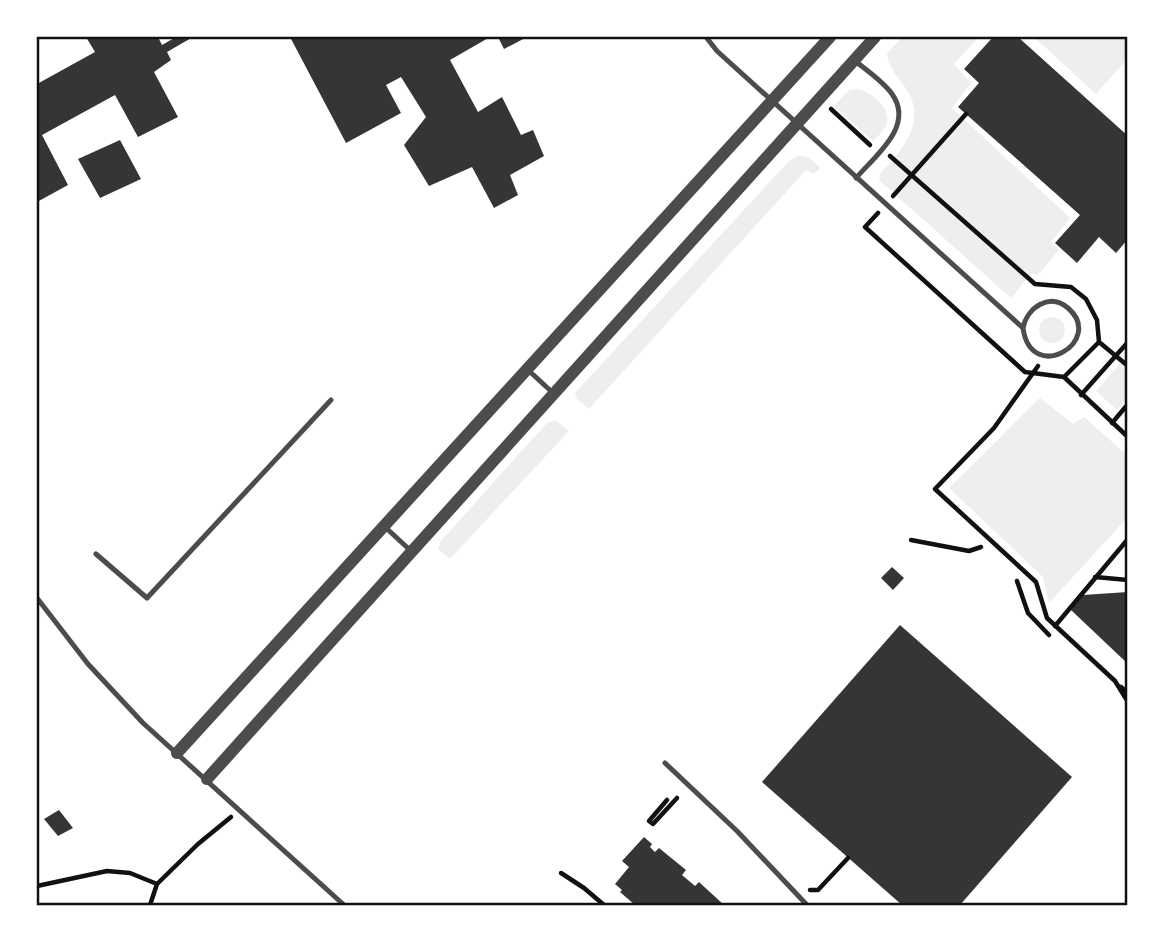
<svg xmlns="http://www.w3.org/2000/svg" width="1165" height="942" font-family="'Work Sans',sans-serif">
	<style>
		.green { fill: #eee }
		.building { fill: #353535 }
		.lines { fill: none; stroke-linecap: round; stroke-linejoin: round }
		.path { stroke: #111; stroke-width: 4.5 }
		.service { stroke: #4c4c4c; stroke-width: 5 }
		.tertiary { stroke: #4c4c4c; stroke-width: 12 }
		.neatline { fill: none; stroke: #111; stroke-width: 2.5 }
	</style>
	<rect width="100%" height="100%" fill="#fff"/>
	<!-- green -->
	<g class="green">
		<path d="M 902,37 L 979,37 L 954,64 L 971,83 L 952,108 L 1070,218 L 1051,242 L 1059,250 L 1037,276 L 1032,273 L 1011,298 L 879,180 L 880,174 C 900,152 927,124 908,92 C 900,78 889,70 887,54 Z"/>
		<polygon points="1034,37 1128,37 1128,58 1096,94"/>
		<path d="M 859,89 C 872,93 890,107 887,123 C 885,130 878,136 873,141 L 834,106 L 849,90 Z"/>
		<polygon points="799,155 810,158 820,168 814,174 806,170 589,409 577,399 575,393 789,161"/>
		<circle cx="1052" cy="330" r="13"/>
		<polygon points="1128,355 1128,397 1117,410 1096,391"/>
		<polygon points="1040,398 1073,424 1084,417 1128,456 1128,517 1049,603 1043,577 949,488"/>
		<polygon points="555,420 569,431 450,559 438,549 441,541 546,424"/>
	</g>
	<!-- building -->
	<g class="building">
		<polygon points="86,37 158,37 162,45 176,37 193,37 167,52 171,60 154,72 178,117 138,137 115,95 42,135 68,185 37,202 37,84 95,52"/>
		<polygon points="290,37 490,37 450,60 478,112 502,97 521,135 533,130 544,156 510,175 518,195 494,208 472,167 429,186 404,145 426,117 401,77 386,85 401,113 346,143"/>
		<polygon points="498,37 527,37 504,49"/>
		<polygon points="993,37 1018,37 1128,136 1128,239 1116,253 1099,237 1077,263 1055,243 1080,215 958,107 979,83 964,69"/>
		<polygon points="120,140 141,179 100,198 78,159"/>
		<polygon points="892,567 904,578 893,590 881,578"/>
		<polygon points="1128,592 1128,664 1071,610 1083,595"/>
		<polygon points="900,625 1072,777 960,905 902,905 762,782"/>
		<polygon points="59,810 73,828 58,836 44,819"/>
		<polygon points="644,837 652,844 650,847 655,852 659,848 686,870 682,875 695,886 699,882 724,905 635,905 620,892 622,890 615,884 629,867 622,861"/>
	</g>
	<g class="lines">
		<!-- path -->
		<g class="path">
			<polyline points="831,109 870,145"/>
			<polyline points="890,156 1035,284 1071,287 1086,299 1097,320 1099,342 1128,366"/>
			<polyline points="893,196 966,114"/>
			<polyline points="878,213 865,227 1025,372 1064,377 1128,437"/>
			<polyline points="1038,366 994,428 935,489 1036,582 1047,618 1115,681 1128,702"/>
			<polyline points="1064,377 1099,342"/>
			<polyline points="1081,395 1128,342"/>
			<polyline points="1112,423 1128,404"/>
			<polyline points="911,540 969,551 981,547"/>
			<polyline points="1095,577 1128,580"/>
			<polyline points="1017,581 1028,613 1049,635"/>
			<polyline points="1055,626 1128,539"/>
			<polyline points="1121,687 1128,693"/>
			<polyline points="667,800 649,821 653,824 677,798"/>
			<polyline points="561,873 584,888 604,905"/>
			<polyline points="37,886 107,871 130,873 157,884"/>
			<polyline points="810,890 818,890 848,858"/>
			<polyline points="150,905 157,884 198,844 231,817"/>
		</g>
		<!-- service -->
		<g class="service">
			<path d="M 706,37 L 717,51 L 1023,328 C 1031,386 1106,341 1068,308 C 1049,292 1027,308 1023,328"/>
			<path d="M 854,60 C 866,70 883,81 892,94 C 915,126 875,156 856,178"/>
			<polyline points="527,369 553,393"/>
			<polyline points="385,527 411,551"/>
			<polyline points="96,554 147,598 331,400"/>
			<polyline points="37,598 88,664 143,723 344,905"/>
			<polyline points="665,763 737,831 807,905"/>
		</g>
		<!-- tertiary -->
		<g class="tertiary">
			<polyline points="177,753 830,37"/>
			<polyline points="207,779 875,37"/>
		</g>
	</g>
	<!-- border -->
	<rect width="1165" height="942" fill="none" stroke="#ffffff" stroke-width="77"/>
	<rect x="38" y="38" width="1088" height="866" class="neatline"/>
</svg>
